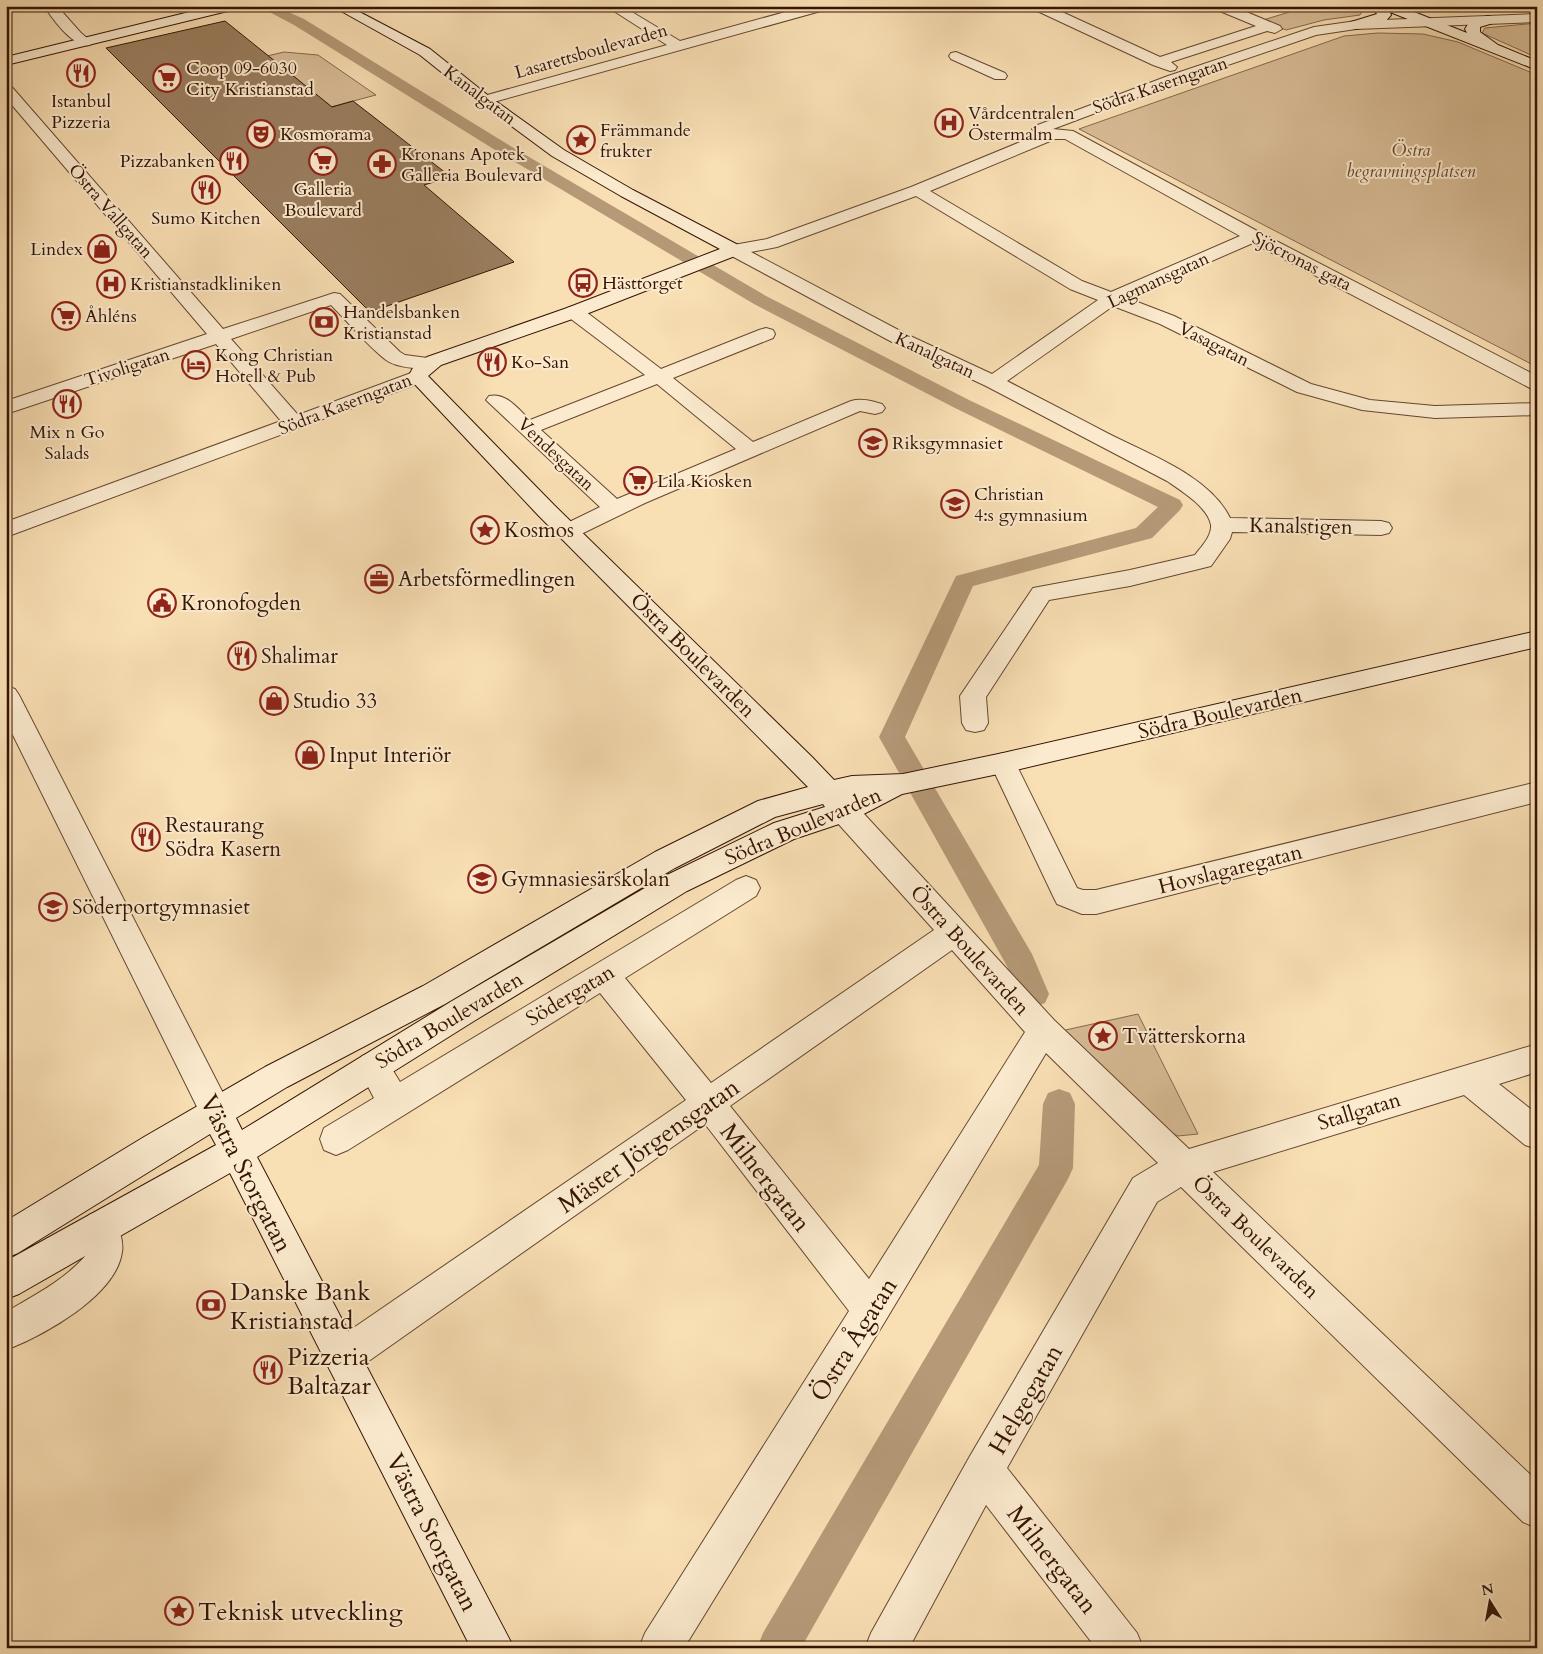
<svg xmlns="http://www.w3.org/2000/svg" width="1543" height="1654" font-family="Cardo,serif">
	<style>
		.green { fill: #d8bc96; stroke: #86684c }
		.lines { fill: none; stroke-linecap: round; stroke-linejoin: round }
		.canal { fill: #b69a78; fill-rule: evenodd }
		.building { fill: #9a7e5f; stroke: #341403 }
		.street-casing { stroke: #65472f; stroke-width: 2 }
		.secondary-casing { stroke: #341403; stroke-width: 2 }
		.street { fill: #fbeace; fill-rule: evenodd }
		.secondary { fill: #fbeace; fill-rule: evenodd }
		.labels { text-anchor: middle; stroke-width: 4; stroke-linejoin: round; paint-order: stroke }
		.far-street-label { font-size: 18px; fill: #341403; stroke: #fbeace }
		.far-poi-label { font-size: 18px; fill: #341403; stroke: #fbeace; text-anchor: start }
		.far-park-label { font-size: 18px; font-style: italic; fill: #65462f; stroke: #fbeace }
		.street-label { font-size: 21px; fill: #341403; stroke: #fbeace }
		.poi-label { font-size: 21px; fill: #341403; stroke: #fbeace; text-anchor: start }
		.near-street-label { font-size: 25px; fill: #341403; stroke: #fbeace }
		.near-poi-label { font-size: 25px; fill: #341403; stroke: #fbeace; text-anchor: start }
	</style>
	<rect width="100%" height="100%" fill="#f9dfb4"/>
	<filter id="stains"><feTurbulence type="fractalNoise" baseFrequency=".004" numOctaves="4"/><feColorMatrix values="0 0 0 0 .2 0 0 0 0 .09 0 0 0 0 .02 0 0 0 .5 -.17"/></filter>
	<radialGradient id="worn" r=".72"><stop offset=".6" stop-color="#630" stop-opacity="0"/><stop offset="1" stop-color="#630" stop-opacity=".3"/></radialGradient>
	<!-- green -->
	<g class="green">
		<path d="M 1326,6 C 1337,10 1345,6 1357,6 L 1362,11 L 1360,15 L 1324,20 L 1286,30 L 1263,20 L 1306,7 L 1312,10 Z"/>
		<polygon points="1537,23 1537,55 1531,55 1482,33 1485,28"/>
		<polygon points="1378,33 1423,34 1458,42 1537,75 1537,367 1079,129 1344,36"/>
		<polygon points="284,52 318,55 376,95 327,108 267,56"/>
		<polygon points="1138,1014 1198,1134 1178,1136 1156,1125 1061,1031"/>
	</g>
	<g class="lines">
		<!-- canal -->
		<g class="canal">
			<polygon points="258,6 275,6 304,19 512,147 766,296 969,400 1180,500 1183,505 1180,510 1152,538 973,586 905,737 1032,954 1049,994 1045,1003 1034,1007 1023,1003 1008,968 879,737 956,576 1136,528 1158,507 955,408 754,304 500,153 294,25"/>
			<polygon points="1059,1089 1070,1093 1075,1104 1073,1168 1068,1179 801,1648 757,1648 763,1633 1039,1165 1043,1104 1048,1093"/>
		</g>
	</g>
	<!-- building -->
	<polygon class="building" points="225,21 332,107 353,101 451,177 424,185 514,262 370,312 106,48"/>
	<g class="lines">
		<defs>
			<g id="street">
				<polygon points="6,6 25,6 24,9 6,13"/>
				<path d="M 44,6 L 57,6 L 81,33 L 92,42 L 90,45 C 74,49 52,18 44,6 Z"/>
				<polygon points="606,6 622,6 680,41 807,6 829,6 828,9 490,103 480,103 478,100 480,97 667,45"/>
				<polygon points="1032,6 1049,6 1160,57 1256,26 1215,9 1214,6 1232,6 1280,26 1282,29 1275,33 1267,31 1171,62 1177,67 1175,70 1170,71 1153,65 1033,9"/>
				<path d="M 1537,14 L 1537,22 L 1356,29 L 1316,35 L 1178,82 L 1053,129 L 1073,131 L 1259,232 L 1537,376 L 1537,390 L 1530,388 L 1253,243 L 1127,298 L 1174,316 L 1311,384 L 1370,400 L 1435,406 L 1537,403 L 1537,415 L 1435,418 L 1362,410 L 1297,392 L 1160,324 L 1113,306 L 1007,381 C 1041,399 1075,416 1109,434 C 1148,454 1210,476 1230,518 L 1381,521 L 1389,523 L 1392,528 L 1389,533 L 1381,535 L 1232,532 L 1230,539 L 1211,566 L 1130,586 L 1049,600 L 986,697 L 988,723 L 984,730 L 975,732 L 966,730 L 962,723 L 960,696 L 1033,588 L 1130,570 L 1195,555 C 1201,547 1212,536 1211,525 C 1208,507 1180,490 1167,481 L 986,386 L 892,342 L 728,254 L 725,250 L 728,246 L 767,239 L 911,187 L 1042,133 L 1035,132 L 1032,129 L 1035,126 L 1168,76 L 1314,27 L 1356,21 ZM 1055,139 L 1065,139 L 1240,236 L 1111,292 L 1082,281 L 930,191 ZM 916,196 L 1070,289 L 1098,300 L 992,374 L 906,334 L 751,252 L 777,247 Z"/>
				<polygon points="956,52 1005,73 1007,76 1005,79 995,79 951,59 949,56 951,53"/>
				<path d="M 6,85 L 11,86 L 223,329 L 334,293 L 340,294 L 400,352 L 405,355 L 435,359 L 438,363 L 435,367 C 422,370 397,368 386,360 C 368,346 348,322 331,305 L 231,339 L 298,415 L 411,373 L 418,371 L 425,373 L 428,377 L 425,381 L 6,537 L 6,522 L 281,421 L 216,344 L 6,414 L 6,401 L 207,334 L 6,98 Z"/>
				<path d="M 574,306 L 581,308 L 661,369 L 759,330 L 766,328 L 773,330 L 775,334 L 773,338 L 673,378 L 753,442 L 851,401 C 861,398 872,401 882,404 L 885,408 L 882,412 L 875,414 L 860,411 L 645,503 L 577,536 L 569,538 L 561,536 L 558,531 L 561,526 L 600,507 L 486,400 L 489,396 C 506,392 518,409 530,420 L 645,375 L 567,316 L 565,312 L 567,308 ZM 657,384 L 736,449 L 617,499 L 541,430 Z"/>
				<polygon points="6,686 15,689 19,695 227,1101 232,1112 227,1123 216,1127 205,1123 6,721"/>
				<polygon points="1003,753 1012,756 1077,888 1083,890 1096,890 1537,782 1537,802 1096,914 1082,914 1057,904 1053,896 990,763 994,756"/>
				<path d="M 844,800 L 854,803 L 1054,1020 L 1189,1149 L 1537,1044 L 1537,1072 L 1499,1084 L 1537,1114 L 1537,1149 L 1525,1145 L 1464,1095 L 1213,1172 L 1537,1481 L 1537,1528 L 1523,1522 L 1181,1187 L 1157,1202 L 1007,1468 L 1137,1633 L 1143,1648 L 1096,1648 L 986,1505 L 909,1648 L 865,1648 L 871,1633 L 970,1456 L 1133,1178 L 1158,1163 L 1046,1053 L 884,1323 L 684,1648 L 639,1648 L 645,1633 L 849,1311 L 705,1124 L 356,1370 L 343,1375 L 330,1370 L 325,1357 L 330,1344 L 686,1100 L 600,993 L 348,1150 L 336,1155 L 324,1150 L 320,1139 L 324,1128 L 374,1098 L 357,1066 L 362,1056 L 373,1052 L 384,1056 L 400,1082 L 736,880 L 746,876 L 756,880 L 760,888 L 756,896 L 625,978 L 711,1083 L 934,930 L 834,819 L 830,811 L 834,803 ZM 952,950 L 1025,1032 L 869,1279 L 730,1106 Z"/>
				<path d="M 101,1210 L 113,1215 C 118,1226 124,1240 122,1252 C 116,1296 44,1335 6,1350 L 6,1312 C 35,1295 65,1280 87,1254 L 84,1227 L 89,1215 Z"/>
			</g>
			<g id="secondary">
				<polygon points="214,6 237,6 236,9 6,65 6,57"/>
				<path d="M 332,6 L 348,6 L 430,49 L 490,97 L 564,150 L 633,190 L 740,246 L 743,250 L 740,254 L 581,316 L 441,365 L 428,376 L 554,505 L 812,757 L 834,780 L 852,776 L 903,774 L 1003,753 L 1537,631 L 1537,647 L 1003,773 L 902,794 L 854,819 L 794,839 L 687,891 L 474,1021 L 257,1157 L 514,1648 L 471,1648 L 230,1173 L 19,1294 L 6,1299 L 6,1261 L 216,1145 L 210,1134 L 18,1253 L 6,1258 L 6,1221 L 144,1137 L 265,1067 L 423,986 L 655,852 L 758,801 L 808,787 L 538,515 L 408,377 L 414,366 L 427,357 L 567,308 L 720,249 L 621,196 L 552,156 L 480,103 L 420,55 ZM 823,804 L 825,807 L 774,823 L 667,875 L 452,1001 L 242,1130 L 236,1118 L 287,1087 L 445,1004 L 675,868 L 775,817 Z"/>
				<polygon points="1372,6 1399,6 1467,33 1465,29 1470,21 1488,16 1493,17 1495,20 1493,23 1480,27 1480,32 1498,45 1537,61 1537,70 1390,12 1391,15 1385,22 1356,29 1351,28 1349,25 1351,22 1377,14"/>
			</g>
		</defs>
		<!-- street casing -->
		<use href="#street" class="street-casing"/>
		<!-- secondary casing -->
		<use href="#secondary" class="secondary-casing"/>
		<!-- street -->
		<use href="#street" class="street"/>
		<!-- secondary -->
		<use href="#secondary" class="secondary"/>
	</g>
	<!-- icons -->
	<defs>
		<symbol id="restaurant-ring" viewBox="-11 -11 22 22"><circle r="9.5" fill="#fbeace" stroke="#8f2418" stroke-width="1.5"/><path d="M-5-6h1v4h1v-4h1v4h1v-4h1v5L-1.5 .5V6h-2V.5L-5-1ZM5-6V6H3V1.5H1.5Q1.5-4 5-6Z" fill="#8f2418"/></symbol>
		<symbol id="supermarket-ring" viewBox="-11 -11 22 22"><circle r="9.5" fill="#fbeace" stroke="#8f2418" stroke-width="1.5"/><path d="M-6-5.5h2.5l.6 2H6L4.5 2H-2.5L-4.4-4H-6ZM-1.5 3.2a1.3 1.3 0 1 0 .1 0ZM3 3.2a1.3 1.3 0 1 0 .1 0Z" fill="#8f2418"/></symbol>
		<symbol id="hospital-ring" viewBox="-11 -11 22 22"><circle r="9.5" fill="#fbeace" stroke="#8f2418" stroke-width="1.5"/><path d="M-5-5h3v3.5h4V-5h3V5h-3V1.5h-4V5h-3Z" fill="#8f2418"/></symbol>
		<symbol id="theatre-ring" viewBox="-11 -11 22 22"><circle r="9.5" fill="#fbeace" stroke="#8f2418" stroke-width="1.5"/><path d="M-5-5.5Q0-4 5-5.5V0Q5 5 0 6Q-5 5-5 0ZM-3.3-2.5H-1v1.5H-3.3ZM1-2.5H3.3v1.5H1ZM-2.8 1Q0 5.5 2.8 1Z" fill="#8f2418"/></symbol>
		<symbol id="sight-ring" viewBox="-11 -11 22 22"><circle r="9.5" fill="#fbeace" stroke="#8f2418" stroke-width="1.5"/><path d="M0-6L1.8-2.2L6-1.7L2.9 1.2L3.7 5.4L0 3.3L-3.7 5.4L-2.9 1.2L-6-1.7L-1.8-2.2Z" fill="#8f2418"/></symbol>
		<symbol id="pharmacy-ring" viewBox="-11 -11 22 22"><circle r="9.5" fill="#fbeace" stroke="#8f2418" stroke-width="1.5"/><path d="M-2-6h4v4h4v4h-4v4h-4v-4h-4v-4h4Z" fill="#8f2418"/></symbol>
		<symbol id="shop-ring" viewBox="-11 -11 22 22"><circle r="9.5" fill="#fbeace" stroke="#8f2418" stroke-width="1.5"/><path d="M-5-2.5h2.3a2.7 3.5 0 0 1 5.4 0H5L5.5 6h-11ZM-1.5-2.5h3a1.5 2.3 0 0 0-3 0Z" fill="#8f2418"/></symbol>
		<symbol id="bus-ring" viewBox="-11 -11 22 22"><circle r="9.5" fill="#fbeace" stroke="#8f2418" stroke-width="1.5"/><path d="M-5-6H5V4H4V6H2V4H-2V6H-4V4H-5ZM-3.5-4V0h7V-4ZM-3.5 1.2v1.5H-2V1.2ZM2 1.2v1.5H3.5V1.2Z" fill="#8f2418"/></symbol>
		<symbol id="bank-ring" viewBox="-11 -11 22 22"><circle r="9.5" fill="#fbeace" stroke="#8f2418" stroke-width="1.5"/><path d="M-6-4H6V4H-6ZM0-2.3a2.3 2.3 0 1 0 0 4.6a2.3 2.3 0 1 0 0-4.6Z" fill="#8f2418"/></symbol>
		<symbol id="hotel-ring" viewBox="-11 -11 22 22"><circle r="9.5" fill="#fbeace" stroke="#8f2418" stroke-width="1.5"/><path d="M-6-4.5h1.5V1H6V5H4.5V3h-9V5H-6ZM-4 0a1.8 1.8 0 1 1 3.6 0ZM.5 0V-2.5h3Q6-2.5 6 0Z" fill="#8f2418"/></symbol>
		<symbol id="school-ring" viewBox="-11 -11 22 22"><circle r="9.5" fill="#fbeace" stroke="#8f2418" stroke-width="1.5"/><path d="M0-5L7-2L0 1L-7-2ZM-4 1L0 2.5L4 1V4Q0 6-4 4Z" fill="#8f2418"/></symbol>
		<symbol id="office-ring" viewBox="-11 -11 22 22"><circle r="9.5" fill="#fbeace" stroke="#8f2418" stroke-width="1.5"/><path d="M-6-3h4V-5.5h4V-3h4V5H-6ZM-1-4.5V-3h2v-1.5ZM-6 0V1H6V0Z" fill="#8f2418"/></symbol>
		<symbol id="civic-ring" viewBox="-11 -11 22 22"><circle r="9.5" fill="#fbeace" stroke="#8f2418" stroke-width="1.5"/><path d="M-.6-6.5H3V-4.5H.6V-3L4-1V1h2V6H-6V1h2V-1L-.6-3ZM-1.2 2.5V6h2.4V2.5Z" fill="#8f2418"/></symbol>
	</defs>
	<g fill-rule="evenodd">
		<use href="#restaurant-ring" x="65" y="57" width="32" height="32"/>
		<use href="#supermarket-ring" x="151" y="62" width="32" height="32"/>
		<use href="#hospital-ring" x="933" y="107" width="32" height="32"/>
		<use href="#theatre-ring" x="245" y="118" width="32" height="32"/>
		<use href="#sight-ring" x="565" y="124" width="32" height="32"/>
		<use href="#restaurant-ring" x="218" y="145" width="32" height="32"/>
		<use href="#supermarket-ring" x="307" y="145" width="32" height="32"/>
		<use href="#pharmacy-ring" x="366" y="148" width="32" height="32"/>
		<use href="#restaurant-ring" x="190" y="174" width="32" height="32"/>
		<use href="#shop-ring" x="86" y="233" width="32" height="32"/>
		<use href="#bus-ring" x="567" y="267" width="32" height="32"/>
		<use href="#hospital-ring" x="95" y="268" width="32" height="32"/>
		<use href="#supermarket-ring" x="50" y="300" width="32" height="32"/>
		<use href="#bank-ring" x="308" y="306" width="32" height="32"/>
		<use href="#restaurant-ring" x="476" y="346" width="32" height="32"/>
		<use href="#hotel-ring" x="180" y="349" width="32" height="32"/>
		<use href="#restaurant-ring" x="51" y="388" width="32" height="32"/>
		<use href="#school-ring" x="857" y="427" width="32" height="32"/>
		<use href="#supermarket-ring" x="622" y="465" width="32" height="32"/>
		<use href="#school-ring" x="939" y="488" width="32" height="32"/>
		<use href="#sight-ring" x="469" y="514" width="32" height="32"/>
		<use href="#office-ring" x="363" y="563" width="32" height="32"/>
		<use href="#civic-ring" x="146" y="587" width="32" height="32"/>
		<use href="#restaurant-ring" x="226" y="640" width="32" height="32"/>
		<use href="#shop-ring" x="258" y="685" width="32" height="32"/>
		<use href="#shop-ring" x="294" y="739" width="32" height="32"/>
		<use href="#restaurant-ring" x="130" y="821" width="32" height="32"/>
		<use href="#school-ring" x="466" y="863" width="32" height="32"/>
		<use href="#school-ring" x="37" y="891" width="32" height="32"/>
		<use href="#sight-ring" x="1087" y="1020" width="32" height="32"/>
		<use href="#bank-ring" x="195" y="1289" width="32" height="32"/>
		<use href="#restaurant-ring" x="252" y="1354" width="32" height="32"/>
		<use href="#sight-ring" x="163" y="1595" width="32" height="32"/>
	</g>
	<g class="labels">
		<!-- far-street labels -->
		<g class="far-street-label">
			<text transform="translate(591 51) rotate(-16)" y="6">Lasarettsboulevarden</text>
			<text transform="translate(1160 85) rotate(-19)" y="6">Södra Kaserngatan</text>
			<text transform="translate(480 95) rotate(37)" y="6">Kanalgatan</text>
			<text transform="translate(111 211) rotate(49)" y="6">Östra Vallgatan</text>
			<text transform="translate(1302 261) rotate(27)" y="6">Sjöcronas gata</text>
			<text transform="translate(1158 280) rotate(-25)" y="6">Lagmansgatan</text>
			<text transform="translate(1214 344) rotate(27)" y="6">Vasagatan</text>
			<text transform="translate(935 355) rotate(25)" y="6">Kanalgatan</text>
			<text transform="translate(127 367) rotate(-18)" y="6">Tivoligatan</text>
			<text transform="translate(345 404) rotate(-21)" y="6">Södra Kaserngatan</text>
			<text transform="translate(556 454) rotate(43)" y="6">Vendesgatan</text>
		</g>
		<!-- far-poi labels -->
		<g class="far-poi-label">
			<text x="186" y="74">Coop 09-6030<tspan x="186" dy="21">City Kristianstad</tspan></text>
			<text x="81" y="107" text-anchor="middle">Istanbul<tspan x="81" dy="21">Pizzeria</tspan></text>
			<text x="968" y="119">Vårdcentralen<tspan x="968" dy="21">Östermalm</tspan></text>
			<text x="600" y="136">Främmande<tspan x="600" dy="21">frukter</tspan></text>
			<text x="280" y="140">Kosmorama</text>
			<text x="401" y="160">Kronans Apotek<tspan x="401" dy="21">Galleria Boulevard</tspan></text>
			<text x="215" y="167" text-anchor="end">Pizzabanken</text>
			<text x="323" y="195" text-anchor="middle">Galleria<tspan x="323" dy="21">Boulevard</tspan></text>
			<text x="206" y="224" text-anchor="middle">Sumo Kitchen</text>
			<text x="83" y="255" text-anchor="end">Lindex</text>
			<text x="602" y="289">Hästtorget</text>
			<text x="130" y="290">Kristianstadkliniken</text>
			<text x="343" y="318">Handelsbanken<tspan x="343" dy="21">Kristianstad</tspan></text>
			<text x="85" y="322">Åhléns</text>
			<text x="215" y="361">Kong Christian<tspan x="215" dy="21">Hotell &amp; Pub</tspan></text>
			<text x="511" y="368">Ko-San</text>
			<text x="67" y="438" text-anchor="middle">Mix n Go<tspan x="67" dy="21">Salads</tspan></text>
			<text x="892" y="449">Riksgymnasiet</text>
			<text x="657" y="487">Lila Kiosken</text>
			<text x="974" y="500">Christian<tspan x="974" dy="21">4:s gymnasium</tspan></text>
		</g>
		<!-- far-park labels -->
		<g class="far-park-label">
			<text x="1411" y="156">Östra<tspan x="1411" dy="21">begravningsplatsen</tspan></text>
		</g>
		<!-- street labels -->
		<g class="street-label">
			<text transform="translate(1301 526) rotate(1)" y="7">Kanalstigen</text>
			<text transform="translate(693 655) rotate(45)" y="7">Östra Boulevarden</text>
			<text transform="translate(1220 713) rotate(-13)" y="7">Södra Boulevarden</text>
			<text transform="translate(803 826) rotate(-23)" y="7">Södra Boulevarden</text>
			<text transform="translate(1230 869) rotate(-14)" y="7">Hovslagaregatan</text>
			<text transform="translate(970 950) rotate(48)" y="7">Östra Boulevarden</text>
			<text transform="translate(570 995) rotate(-31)" y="7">Södergatan</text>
			<text transform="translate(449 1020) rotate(-31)" y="7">Södra Boulevarden</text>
			<text transform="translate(1359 1111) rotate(-17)" y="7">Stallgatan</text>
			<text transform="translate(1256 1237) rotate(44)" y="7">Östra Boulevarden</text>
		</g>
		<!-- poi labels -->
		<g class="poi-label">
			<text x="504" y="537">Kosmos</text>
			<text x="398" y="586">Arbetsförmedlingen</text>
			<text x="181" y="610">Kronofogden</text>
			<text x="261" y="663">Shalimar</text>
			<text x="293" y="708">Studio 33</text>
			<text x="329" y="762">Input Interiör</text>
			<text x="165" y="832">Restaurang<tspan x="165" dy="24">Södra Kasern</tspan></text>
			<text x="501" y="886">Gymnasiesärskolan</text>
			<text x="72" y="914">Söderportgymnasiet</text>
			<text x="1122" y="1043">Tvätterskorna</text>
		</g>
		<!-- near-street labels -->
		<g class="near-street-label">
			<text transform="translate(648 1145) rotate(-35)" y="9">Mäster Jörgensgatan</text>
			<text transform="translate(247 1173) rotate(63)" y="9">Västra Storgatan</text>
			<text transform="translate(766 1177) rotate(52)" y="9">Milnergatan</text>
			<text transform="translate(853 1339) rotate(-58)" y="9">Östra Ågatan</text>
			<text transform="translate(1025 1399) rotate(-60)" y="9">Helgegatan</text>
			<text transform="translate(433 1532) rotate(63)" y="9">Västra Storgatan</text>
			<text transform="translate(1053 1559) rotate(52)" y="9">Milnergatan</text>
		</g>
		<!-- near-poi labels -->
		<g class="near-poi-label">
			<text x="230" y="1300">Danske Bank<tspan x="230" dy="29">Kristianstad</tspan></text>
			<text x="287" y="1365">Pizzeria<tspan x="287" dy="29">Baltazar</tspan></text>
			<text x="198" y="1620">Teknisk utveckling</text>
		</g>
	</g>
	<!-- margin -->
	<rect width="1543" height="1654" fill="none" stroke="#f9dfb4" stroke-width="25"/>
	<rect x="8" y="8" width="1528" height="1639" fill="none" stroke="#341403" stroke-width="2.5"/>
	<rect x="12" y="12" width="1518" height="1629" fill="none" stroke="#341403"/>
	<!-- north arrow -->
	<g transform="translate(1490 1602) rotate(349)" stroke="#fbeace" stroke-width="4" paint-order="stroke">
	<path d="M0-4L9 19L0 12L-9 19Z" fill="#341403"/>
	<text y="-8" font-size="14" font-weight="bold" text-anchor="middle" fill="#341403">N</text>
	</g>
	<rect width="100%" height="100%" filter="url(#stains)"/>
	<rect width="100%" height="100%" fill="url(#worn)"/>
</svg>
